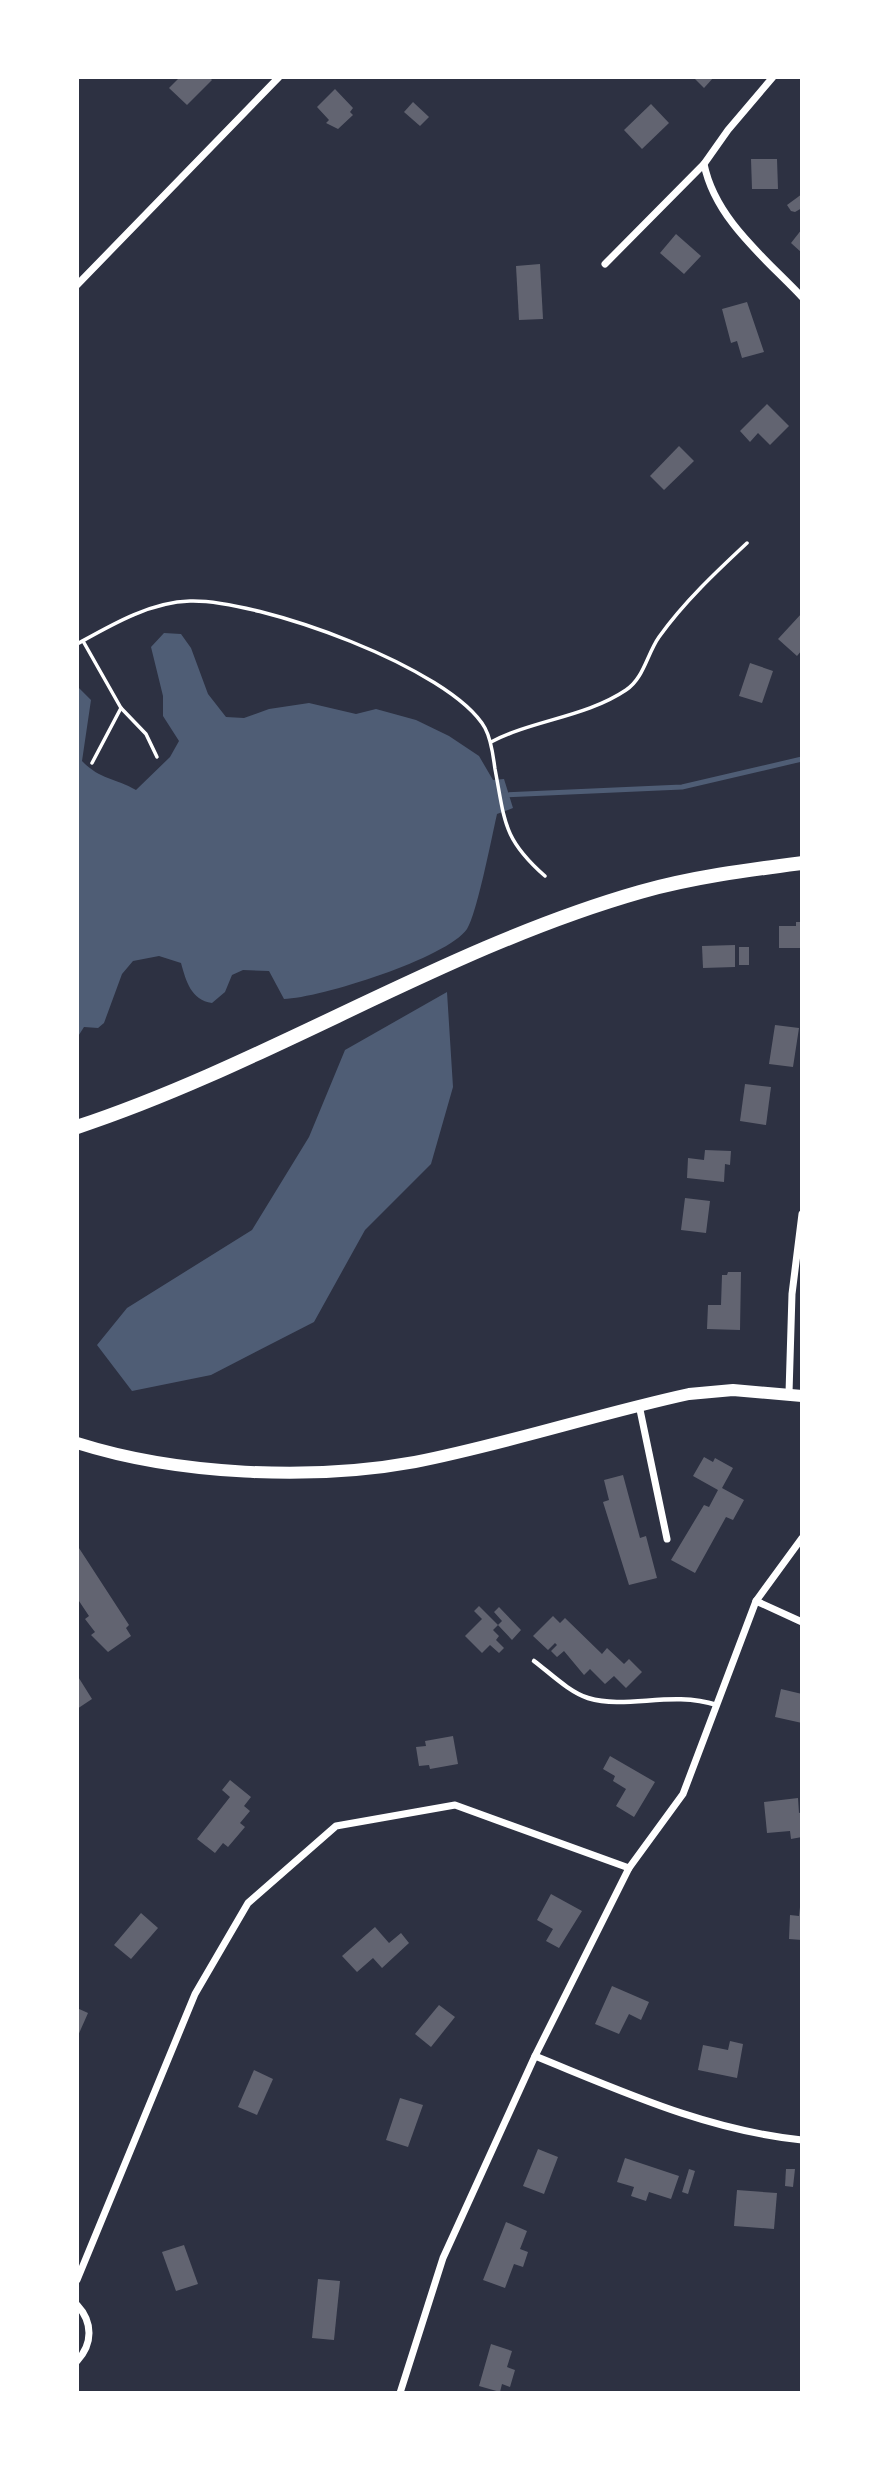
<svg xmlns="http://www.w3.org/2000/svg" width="879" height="2470" font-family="'Fira Sans',sans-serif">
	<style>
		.water { fill: #4f5d75 }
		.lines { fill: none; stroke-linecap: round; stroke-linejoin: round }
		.stream { stroke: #4f5d75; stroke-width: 5 }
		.building { fill: #626471 }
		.path { stroke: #fff; stroke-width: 3.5 }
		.service { stroke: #fff; stroke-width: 4.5 }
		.minor { stroke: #fff; stroke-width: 7 }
		.tertiary { stroke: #fff; stroke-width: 12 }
		.secondary { stroke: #fff; stroke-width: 14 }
	</style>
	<rect width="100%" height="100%" fill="#2d3142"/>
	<!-- water -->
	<g class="water">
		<path d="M 164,633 L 181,634 L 191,648 L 208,694 L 226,717 L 244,718 L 269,709 L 309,703 L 356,714 L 376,709 L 416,720 L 449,736 L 479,756 L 493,780 L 504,779 L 513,808 L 497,814 C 492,836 477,914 467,929 C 447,958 320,998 284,999 L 269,971 L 243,970 L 232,975 L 225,992 L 212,1003 C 191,1000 186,981 181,963 L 159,956 L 133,961 L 122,974 L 104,1023 L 98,1028 L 84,1027 L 77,1038 L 77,686 L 91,700 L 82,761 C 99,779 115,778 136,790 L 170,757 L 179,741 L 163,716 L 163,696 L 151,647 Z"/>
		<polygon points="447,992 453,1087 431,1164 365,1230 314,1322 211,1375 132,1391 97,1345 127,1308 252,1230 309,1137 345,1050"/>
	</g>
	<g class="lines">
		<!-- stream -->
		<polyline class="stream" points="504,795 682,787 802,759"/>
	</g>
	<!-- building -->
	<g class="building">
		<polygon points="180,77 209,77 212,80 187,105 169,88"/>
		<polygon points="693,77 714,77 704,88"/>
		<polygon points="335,89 353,108 350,112 353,115 338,129 326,123 329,120 317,107"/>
		<polygon points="413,102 429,117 420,126 404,112"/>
		<polygon points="651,104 669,123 642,149 624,130"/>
		<polygon points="751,159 777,159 778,189 752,189"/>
		<polygon points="802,194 802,208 795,212 791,211 787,205"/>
		<polygon points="802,229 802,253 791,243"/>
		<polygon points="676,234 701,256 684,274 660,253"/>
		<polygon points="540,264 543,319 519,320 516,266"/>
		<polygon points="747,302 764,352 742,358 737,341 731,343 722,309"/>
		<polygon points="767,404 789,426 770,445 758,433 750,442 740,431"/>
		<polygon points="679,446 694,461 664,490 650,476"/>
		<polygon points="802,613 802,650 797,656 778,639"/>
		<polygon points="750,663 773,671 762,703 739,696"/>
		<polygon points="796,922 802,922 802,948 779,948 779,926 796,926"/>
		<polygon points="735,945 735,967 703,968 702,946"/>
		<rect x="739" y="947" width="10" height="18"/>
		<polygon points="775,1025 799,1028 793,1067 769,1064"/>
		<polygon points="745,1084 771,1087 766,1125 740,1121"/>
		<polygon points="705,1150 731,1151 730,1165 725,1164 724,1182 687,1178 688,1158 704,1160"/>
		<polygon points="685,1198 710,1201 706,1233 681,1230"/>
		<polygon points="728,1272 741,1272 740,1330 707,1329 708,1305 721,1305 722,1275 727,1275"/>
		<polygon points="704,1457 713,1462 715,1458 733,1468 722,1488 744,1500 733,1520 726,1517 695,1573 671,1560 704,1505 709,1507 718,1490 693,1476"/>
		<polygon points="623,1475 640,1538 646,1536 657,1578 629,1585 603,1502 609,1500 604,1480"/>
		<polygon points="77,1545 129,1625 126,1628 131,1636 108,1652 91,1635 95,1632 85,1619 89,1616 77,1598"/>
		<polygon points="479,1606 498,1625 502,1621 494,1612 499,1607 521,1630 512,1640 498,1625 493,1630 499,1636 496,1640 504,1648 499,1653 490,1645 482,1653 465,1636 482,1619 474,1611"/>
		<polygon points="553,1616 560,1623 565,1618 602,1654 607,1648 624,1664 629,1659 642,1672 626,1688 614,1676 605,1684 590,1669 584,1675 564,1651 557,1657 551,1651 557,1645 555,1643 548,1650 533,1636"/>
		<polygon points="77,1675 92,1699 77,1709"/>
		<polygon points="781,1689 802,1694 802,1723 775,1717"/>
		<polygon points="453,1736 458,1764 430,1769 429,1765 419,1766 416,1747 426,1746 425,1741"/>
		<polygon points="610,1756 655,1782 634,1817 616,1806 626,1789 613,1781 615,1776 603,1769"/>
		<polygon points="230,1780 251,1797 244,1806 250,1811 240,1823 245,1827 228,1847 223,1843 215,1853 197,1839 230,1797 222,1790"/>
		<polygon points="798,1798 799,1813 802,1812 802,1837 791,1839 790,1831 767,1833 764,1802"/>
		<polygon points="551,1894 582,1911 559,1948 546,1941 553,1929 537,1920"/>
		<polygon points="800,1907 802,1940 789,1939 790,1915 799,1916"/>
		<polygon points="141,1913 158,1928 131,1959 114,1945"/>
		<polygon points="375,1927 389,1943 401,1933 409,1943 382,1968 373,1958 357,1972 342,1956"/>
		<polygon points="612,1986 649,2002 641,2020 629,2014 619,2034 595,2024"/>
		<polygon points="439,2005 455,2017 431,2047 415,2034"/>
		<polygon points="77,2008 88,2013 77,2038"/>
		<polygon points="730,2041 743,2044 737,2078 698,2070 703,2045 728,2050"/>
		<polygon points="254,2070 273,2079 257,2115 238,2107"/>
		<polygon points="400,2098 423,2105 408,2147 386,2140"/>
		<polygon points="538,2149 558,2157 544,2194 523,2186"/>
		<polygon points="625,2158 679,2176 671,2199 649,2192 646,2201 631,2196 634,2187 617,2182"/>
		<polygon points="689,2169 695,2171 688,2194 682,2192"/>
		<polygon points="786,2169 795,2169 793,2187 785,2186"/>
		<polygon points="737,2190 777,2193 774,2229 734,2226"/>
		<polygon points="506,2222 527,2231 520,2249 528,2252 523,2267 514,2264 505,2288 483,2280"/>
		<polygon points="184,2245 198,2284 176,2291 162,2252"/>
		<polygon points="318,2279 340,2281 334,2340 312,2338"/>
		<polygon points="491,2344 512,2351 507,2367 515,2370 510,2387 502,2384 500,2392 479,2386"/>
	</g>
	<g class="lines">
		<!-- path -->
		<g class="path">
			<polyline points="83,641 121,708 146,734 157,757"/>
			<path d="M 77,644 C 111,625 150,602 190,601 C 258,599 451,668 485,728 C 492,741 493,756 495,769 C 505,822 503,839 545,876"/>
			<path d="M 491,742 C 533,720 586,717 626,690 C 644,678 647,654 659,637 C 684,602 716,572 747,543"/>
			<polyline points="92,763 121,708"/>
		</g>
		<!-- service -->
		<path class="service" d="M 534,1661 C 550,1673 569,1692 588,1698 C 628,1710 670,1690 717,1705"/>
		<!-- minor -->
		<g class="minor">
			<path d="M 773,77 L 728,130 L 704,164 C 715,219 765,258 802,297"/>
			<polyline points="605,264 704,164"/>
			<polyline points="77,285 279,77"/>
			<polyline points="789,1393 792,1294 802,1214"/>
			<polyline points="639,1405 667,1539"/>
			<polyline points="756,1601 802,1622"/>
			<path d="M 535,2056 C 624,2092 706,2130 802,2140"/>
			<polyline points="77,2280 195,1994 248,1903 336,1826 455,1805 629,1868"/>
			<path d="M 77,2305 C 93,2322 93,2344 77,2361"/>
			<polyline points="400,2393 443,2258 535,2056 629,1868 683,1794 756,1601 802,1538"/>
		</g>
		<!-- tertiary -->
		<path class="tertiary" d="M 77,1443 C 178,1475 311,1481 415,1462 C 507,1444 597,1414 689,1394 L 733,1390 L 802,1396"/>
		<!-- secondary -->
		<path class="secondary" d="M 77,1127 C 270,1063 444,948 640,892 C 693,877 748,870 802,863"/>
	</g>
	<!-- border -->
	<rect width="879" height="2470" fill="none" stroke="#ffffff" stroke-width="158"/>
</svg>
